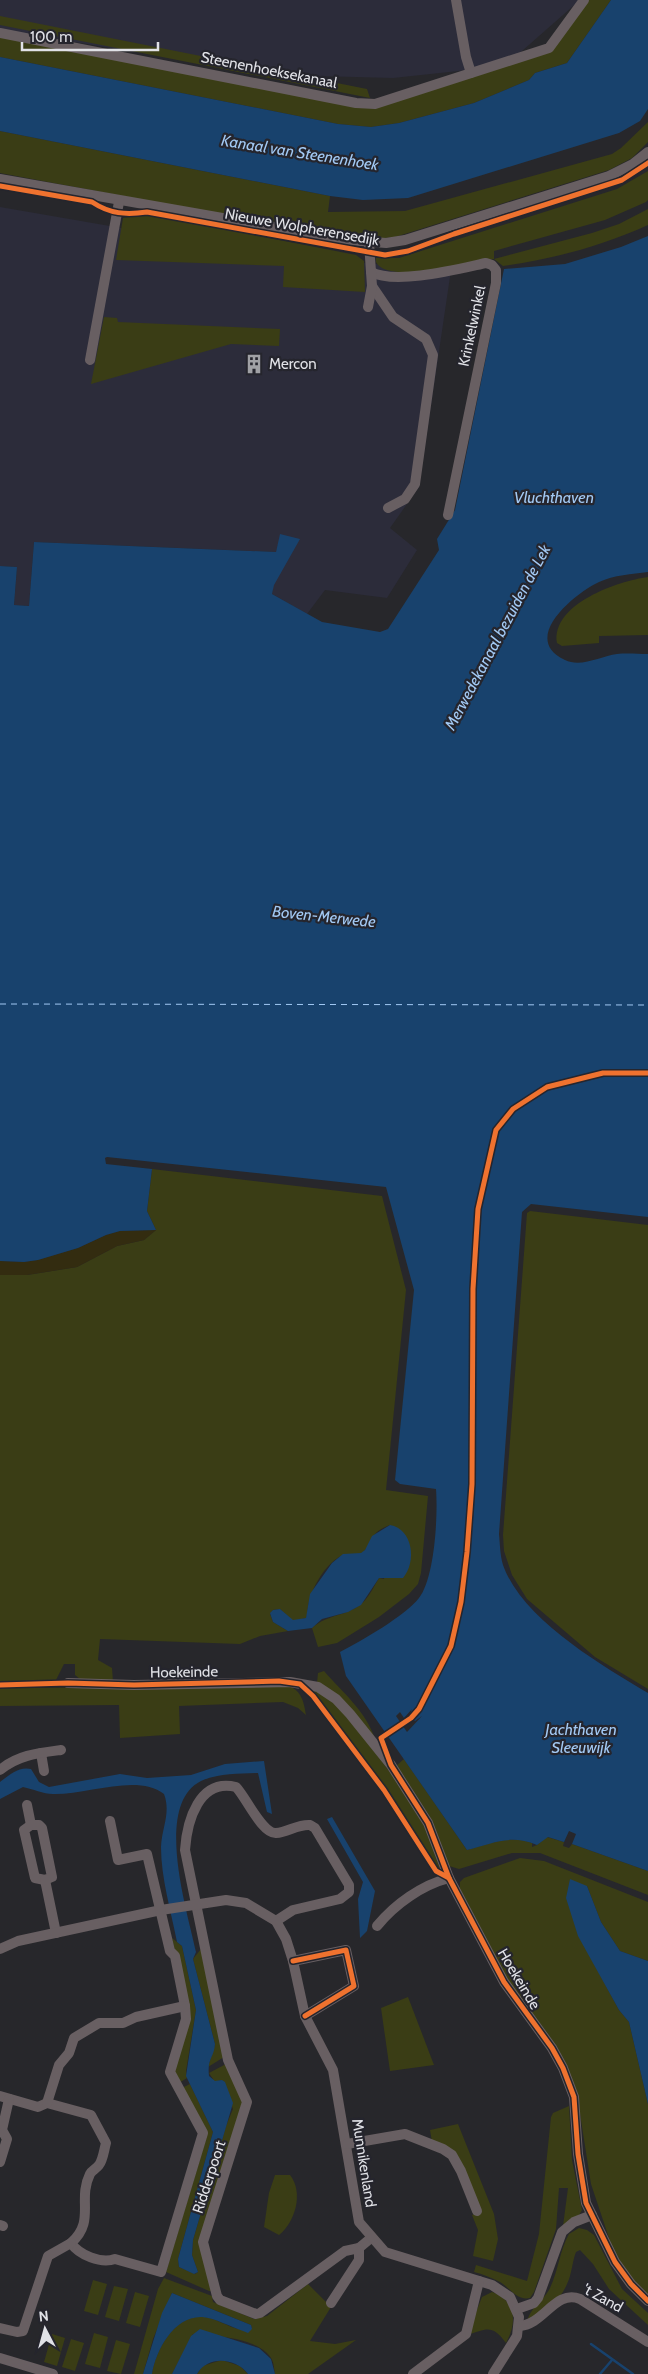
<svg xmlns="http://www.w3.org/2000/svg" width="648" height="2374" font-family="Cabin,sans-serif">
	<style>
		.built { fill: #2c2c3a }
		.green { fill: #3a3d15 }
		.sand { fill: #332c10 }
		.water { fill: #18426d }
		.pier { fill: #27272b }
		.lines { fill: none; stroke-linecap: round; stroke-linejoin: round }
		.stream { stroke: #18426d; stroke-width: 2.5 }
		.ferry { stroke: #a2c9f4; stroke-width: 1; stroke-dasharray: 6 5; stroke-linecap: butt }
		.minor { stroke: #685f62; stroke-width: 10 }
		.cycleway-casing { stroke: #25252d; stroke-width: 8 }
		.cycleway { stroke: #ef722f; stroke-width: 5 }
		.labels { text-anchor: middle; stroke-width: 4.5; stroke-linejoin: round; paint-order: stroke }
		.street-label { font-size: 15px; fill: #e1e2e7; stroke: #25252d }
		.poi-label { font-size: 15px; fill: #e1e2e7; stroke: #25252d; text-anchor: start }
		.water-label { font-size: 16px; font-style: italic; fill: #a2c9f4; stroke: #25252d }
	</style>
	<rect width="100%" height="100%" fill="#27272b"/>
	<!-- built -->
	<g class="built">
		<polygon points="0,0 580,0 505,66 393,78 279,75 0,30"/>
		<polygon points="0,207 289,257 451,270 419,487 390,528 417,550 387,598 325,590 307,614 272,594 281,534 276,552 34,542 29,606 14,605 17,567 0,566"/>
	</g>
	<!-- green -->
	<g class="green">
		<polygon points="587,0 611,0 567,63 535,73 529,80 474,103 399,123 371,127 338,124 0,57 0,32 366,105 543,50"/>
		<polygon points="0,16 367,89 370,98 0,25"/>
		<polygon points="648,122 648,142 632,158 609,170 395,237 375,239 311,231 0,173 0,131 330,196 328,212 405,211 612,154 621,148"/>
		<path d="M 648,171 L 648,200 L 646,202 L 605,220 L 494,251 L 494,259 L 592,233 L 619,224 L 648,209 L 648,225 C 601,246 554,259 503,266 L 494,259 C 472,263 387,285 376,262 L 376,258 L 399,258 L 617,189 Z"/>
		<polygon points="147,214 356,255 364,261 365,292 283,287 284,266 116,260 123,218"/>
		<polygon points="104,317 117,318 118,322 280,329 279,346 231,344 91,384"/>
		<path d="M 648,577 L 648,635 L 599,636 L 599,643 L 562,646 L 557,643 C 551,604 618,581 648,577 Z"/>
		<path d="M 152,1169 L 382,1196 L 406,1290 L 386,1490 L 428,1496 L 421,1573 L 418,1584 L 409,1594 L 379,1617 L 337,1643 L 318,1647 L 312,1628 C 328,1614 347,1616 361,1604 C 369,1598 374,1586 379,1578 L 384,1579 L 390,1525 C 368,1533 375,1541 363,1552 C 356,1557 348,1552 341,1556 C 324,1565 311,1589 308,1607 C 307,1611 308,1614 306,1618 L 293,1621 L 280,1609 L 273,1610 L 270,1614 L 273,1622 L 288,1631 L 260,1636 L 240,1644 L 100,1639 L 98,1660 L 112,1668 L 113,1682 L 80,1679 L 75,1675 L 75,1664 L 64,1664 L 56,1680 L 0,1682 L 0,1275 L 27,1275 L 77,1267 L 117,1246 L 144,1240 L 156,1230 L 147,1211 Z"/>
		<polygon points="530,1211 648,1225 648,1689 595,1657 527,1599 512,1575 504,1551 503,1535 527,1213"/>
		<path d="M 324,1671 C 342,1692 366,1711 375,1739 L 317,1683 L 318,1673 Z"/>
		<path d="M 289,1686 C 302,1691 304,1703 306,1715 L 298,1708 L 283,1702 L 179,1706 L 180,1734 L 120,1738 L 119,1705 L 0,1706 L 0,1688 Z"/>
		<path d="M 311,1689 L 319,1691 L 348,1715 L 397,1782 L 425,1822 L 440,1869 L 438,1869 C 398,1806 358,1746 311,1689 Z"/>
		<path d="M 404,1759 L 467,1850 C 488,1844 511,1834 532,1843 L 532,1847 L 537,1845 L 547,1837 L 564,1842 L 563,1846 L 569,1848 L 572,1844 L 648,1871 L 648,1895 L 540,1853 L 512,1853 L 459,1869 L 449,1866 L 430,1817 L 396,1766 Z"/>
		<polygon points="520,1858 544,1861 648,1902 648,1961 620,1951 601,1922 587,1886 579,1936 619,2010 629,2022 648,2104 648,2297 624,2271 612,2247 591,2184 577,2095 504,1973 460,1890 460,1882 464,1878"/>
		<polygon points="172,1938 182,1946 196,2010 186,2071 187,2078 179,2083 174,2071 190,2018"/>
		<polygon points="201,1949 224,2057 208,2067 215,2044 193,1959"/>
		<polygon points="408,1997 434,2065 390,2071 381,2008"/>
		<polygon points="226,2064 242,2100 242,2105 200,2242 212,2291 209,2291 166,2272 206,2139 182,2088 190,2084 213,2132 178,2259 179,2267 195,2274 198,2272 192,2255 193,2240 226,2126 233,2109 222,2080 215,2082 209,2073"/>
		<path d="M 569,2106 L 572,2160 L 582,2210 L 578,2217 L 563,2226 L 568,2188 L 559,2188 L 556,2229 L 534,2292 L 530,2298 C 517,2301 510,2288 500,2282 C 492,2278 482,2274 474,2272 L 476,2265 L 527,2281 L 539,2234 L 551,2117 L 553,2113 Z"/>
		<polygon points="458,2124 494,2214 498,2239 493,2261 473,2256 478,2230 472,2215 480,2212 462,2164 432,2142 430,2130"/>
		<path d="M 275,2175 L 290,2175 C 304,2193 295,2222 279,2235 L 264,2227 L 269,2193 Z"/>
		<path d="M 579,2228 L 587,2230 L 594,2235 L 622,2289 L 648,2313 L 648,2325 L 609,2289 L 593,2264 L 580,2250 L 576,2252 C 572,2262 572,2274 567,2284 C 560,2302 542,2311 527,2322 C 529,2309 542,2302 549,2290 C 558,2273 559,2252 569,2234 Z"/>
		<path d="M 164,2278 L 212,2296 L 213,2302 L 254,2319 L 267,2316 L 308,2284 L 331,2307 L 310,2341 L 335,2344 L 356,2340 L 308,2374 L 275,2374 C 274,2369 274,2362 271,2358 C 259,2338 213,2335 193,2334 L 172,2374 L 152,2374 C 155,2351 176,2312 205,2317 C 222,2320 235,2333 252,2329 L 251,2325 L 172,2293 L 153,2339 L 143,2374 L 134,2374 L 158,2289 Z"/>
		<polygon points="93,2280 107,2284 98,2315 84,2311"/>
		<polygon points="114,2286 128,2289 119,2321 105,2317"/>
		<polygon points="135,2292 149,2296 140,2327 126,2323"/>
		<path d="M 492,2292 C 517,2301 517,2323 506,2343 C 492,2324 487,2329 467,2335 L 482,2297 Z"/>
		<polygon points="94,2333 108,2337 100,2368 85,2364"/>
		<polygon points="52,2334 65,2338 57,2366 44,2362"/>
		<polygon points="71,2339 84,2343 75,2371 62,2367"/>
		<polygon points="116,2340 130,2344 121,2374 107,2371"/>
		<polygon points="222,2360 240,2366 248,2374 197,2374 202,2366"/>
	</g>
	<!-- sand -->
	<polygon class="sand" points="156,1230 144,1240 117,1246 77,1267 27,1275 0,1275 0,1261 24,1262 38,1260 78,1248 106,1235 120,1231"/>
	<!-- water -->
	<g class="water">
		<polygon points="611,0 648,0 648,109 640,121 619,133 408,198 363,200 330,196 0,131 0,57 338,124 371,127 399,123 474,103 529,80 535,73 567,63"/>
		<path d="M 648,236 L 648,572 C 632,574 614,575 599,582 C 575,593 519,639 565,660 C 581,668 601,656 617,654 C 627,653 638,654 648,654 L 648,1217 L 531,1204 L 522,1212 L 499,1534 C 500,1544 500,1555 503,1565 C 522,1619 601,1665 648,1693 L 648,1871 L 572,1844 L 576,1834 L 569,1831 L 564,1842 L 548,1837 L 537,1845 C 510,1834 494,1843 467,1850 L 346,1676 L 340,1652 C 361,1641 405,1616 419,1598 C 435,1578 438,1514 436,1489 L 400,1484 L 395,1480 L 414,1290 L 386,1187 L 107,1157 L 105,1158 L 106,1164 L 152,1169 L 147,1211 L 156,1230 L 120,1231 L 106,1235 L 78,1248 L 38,1260 L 24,1262 L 0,1261 L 0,566 L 17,567 L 14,605 L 29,606 L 34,542 L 276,552 L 280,534 L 300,539 L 274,585 L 272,594 L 322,622 L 380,632 L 388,629 L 439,550 L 437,539 L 455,510 L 504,269 L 565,264 L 621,247 Z"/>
		<path d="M 390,1525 C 413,1529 417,1562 403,1578 L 379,1578 L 361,1605 L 348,1612 L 322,1619 L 312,1628 L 288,1631 L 273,1622 L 270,1613 L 273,1610 L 280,1609 L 293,1620 L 306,1618 L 310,1594 L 332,1563 L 343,1554 L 361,1553 L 365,1550 L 372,1536 Z"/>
		<path d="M 264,1761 L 272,1814 L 267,1812 L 258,1773 C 239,1774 219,1773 201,1781 C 153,1805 188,1913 196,1952 L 193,1959 L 215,2044 C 214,2058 207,2058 209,2076 L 215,2081 L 222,2080 L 225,2082 L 233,2103 L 193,2240 L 192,2255 L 198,2272 L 194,2274 L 179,2267 L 178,2259 L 213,2132 L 186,2076 L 196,2010 L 182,1946 L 177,1942 C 171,1911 161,1878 161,1847 C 162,1827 171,1813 164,1794 C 138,1773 86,1795 53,1794 C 43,1794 33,1789 23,1787 L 0,1799 L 0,1782 C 9,1775 19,1766 31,1769 L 39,1782 L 49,1787 L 120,1774 L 147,1778 L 191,1775 L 225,1764 Z"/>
		<polygon points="332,1817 375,1891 367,1931 360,1938 358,1899 363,1882 327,1819"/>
		<polygon points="570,1879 587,1886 601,1922 620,1951 648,1961 648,2104 629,2022 619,2010 578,1936 566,1898"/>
		<path d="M 172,2293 L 251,2325 L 252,2329 L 248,2333 L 243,2331 C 231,2327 215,2318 202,2317 C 174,2316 156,2350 152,2374 L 143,2374 L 162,2313 Z"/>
		<path d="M 200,2329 L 259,2348 L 271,2359 L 275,2374 L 248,2374 C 236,2358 208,2355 197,2374 L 172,2374 L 191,2336 Z"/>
	</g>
	<!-- pier -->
	<polygon class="pier" points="412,1709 409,1716 415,1721 422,1716 407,1732 396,1716 400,1712 404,1718"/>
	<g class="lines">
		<!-- stream -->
		<g class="stream">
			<polyline points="591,2344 633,2374"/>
			<polyline points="600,2374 612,2360"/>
		</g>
		<!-- ferry -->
		<g class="ferry">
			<polyline points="0,1004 648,1005"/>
			<polyline points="411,1718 419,1709 451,1646 461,1602 467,1552 472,1484 473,1289 478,1209 496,1130 513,1109 547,1087 603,1073 648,1073"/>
		</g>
		<!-- minor -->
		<g class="minor">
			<polyline points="456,0 466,57 471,73"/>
			<polyline points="0,33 356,103 375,104 549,48 584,0"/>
			<polyline points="0,179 349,240 386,243 405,240 609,176 633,164 648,152"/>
			<path d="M 371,272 C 396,285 458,269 486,263 L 492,265 L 496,270 L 496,283 L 448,515"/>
			<polyline points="372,286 393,317 426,339 433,355 415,484 405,499 388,508"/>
			<polyline points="368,307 372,286 369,243"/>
			<polyline points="90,360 119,202"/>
			<polyline points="68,1683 134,1685 290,1682 318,1687 336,1699 350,1714 391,1765 428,1823 449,1878 504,1982 552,2048 563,2068 574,2097 578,2154 586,2203 615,2262 631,2284 648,2301"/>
			<polyline points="41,1753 44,1771"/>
			<path d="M 0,1770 C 18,1755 38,1753 61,1750"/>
			<polyline points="27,1805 31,1825"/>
			<polygon points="31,1825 39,1825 42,1828 52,1877 45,1880 35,1878 24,1830"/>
			<polyline points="45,1880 56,1933"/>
			<path d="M 276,1921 L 293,1910 L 340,1899 L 349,1892 L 349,1885 L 315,1828 L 310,1825 C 298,1824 288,1832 276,1833 C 262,1834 246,1797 236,1787 C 199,1778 187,1821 185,1850 L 228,2060 L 247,2102 L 203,2242 L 217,2296 L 220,2300 L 256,2314 L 260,2313 L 345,2251 L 359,2248 L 371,2238"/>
			<path d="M 377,1926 C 395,1904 422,1885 449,1878"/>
			<polyline points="0,1949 18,1941 161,1910 226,1900 246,1903 276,1921 286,1939 293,1961 305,2016 333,2070 359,2222 385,2252 492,2285 510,2297 519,2317 517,2336 493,2374"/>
			<polyline points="293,1961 346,1950 354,1986 305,2016"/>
			<path d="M 0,2096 L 38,2107 L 47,2103 L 91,2115 L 106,2143 C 104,2150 103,2160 99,2165 C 96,2169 92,2170 90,2174 C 77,2200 96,2221 71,2243 C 79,2255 101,2264 115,2259 L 161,2272 L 203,2133 L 170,2072 L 186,2019 L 185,2006 L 175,1956 L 170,1951 L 147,1854 L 118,1860 L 110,1821"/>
			<polyline points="47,2103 59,2065 69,2053 74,2038 99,2023 123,2023 136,2017 185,2006"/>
			<polyline points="347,2144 405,2134 443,2149 452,2155 461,2171 477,2211"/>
			<polyline points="0,2162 7,2139 2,2130 9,2099"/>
			<polyline points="0,2225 3,2226"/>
			<polyline points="331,2303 359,2260 359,2248"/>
			<polyline points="517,2309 534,2303 538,2298 562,2232 574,2222 592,2215"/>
			<path d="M 519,2326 C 544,2325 555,2289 580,2299 L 648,2342"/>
			<polyline points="0,2328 17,2332 23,2331 48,2256 71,2243"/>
			<polyline points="0,2358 53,2374"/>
			<polyline points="413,2374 466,2334 479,2281"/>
		</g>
		<defs>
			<g id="cycleway">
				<path d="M 0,186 L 92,202 C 110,214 126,215 147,212 L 385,255 L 408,251 L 454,234 L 622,180 L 648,163"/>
				<polyline points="648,1073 603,1073 547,1087 513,1109 496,1130 478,1209 473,1289 472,1484 467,1552 461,1602 451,1646 419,1709 411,1718 381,1738 391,1765 428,1823 449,1878 504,1982 552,2048 563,2068 574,2097 578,2154 586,2203 615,2262 631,2284 648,2301"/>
				<polyline points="0,1685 68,1683 134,1685 279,1681 300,1684 313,1696 384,1790 436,1871 449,1878"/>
				<polyline points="293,1961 346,1950 354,1986 305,2016"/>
			</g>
		</defs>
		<!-- cycleway casing -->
		<use href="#cycleway" class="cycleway-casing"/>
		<!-- cycleway -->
		<use href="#cycleway" class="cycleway"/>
	</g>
	<!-- icons -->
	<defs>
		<symbol id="building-bare" viewBox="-9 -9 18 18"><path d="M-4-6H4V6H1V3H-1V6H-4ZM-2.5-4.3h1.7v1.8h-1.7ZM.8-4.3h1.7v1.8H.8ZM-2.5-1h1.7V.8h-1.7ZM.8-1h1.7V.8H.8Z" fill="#a0a1a5" stroke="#25252d" stroke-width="2.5" paint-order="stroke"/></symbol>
	</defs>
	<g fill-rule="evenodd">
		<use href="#building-bare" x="240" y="350" width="28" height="28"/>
	</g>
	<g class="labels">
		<!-- street labels -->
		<g class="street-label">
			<text transform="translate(269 70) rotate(11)" y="5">Steenenhoeksekanaal</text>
			<text transform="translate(302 227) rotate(10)" y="5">Nieuwe Wolpherensedijk</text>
			<text transform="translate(472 326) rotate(-78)" y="5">Krinkelwinkel</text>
			<text transform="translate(184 1672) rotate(-1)" y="5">Hoekeinde</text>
			<text transform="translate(519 1979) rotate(59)" y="5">Hoekeinde</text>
			<text transform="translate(364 2163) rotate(81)" y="5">Munnikenland</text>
			<text transform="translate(209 2177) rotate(-72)" y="5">Ridderpoort</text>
			<text transform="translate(603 2298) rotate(29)" y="5">'t Zand</text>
		</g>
		<!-- poi labels -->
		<g class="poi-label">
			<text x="269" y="369">Mercon</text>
		</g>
		<!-- water labels -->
		<g class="water-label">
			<text transform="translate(300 152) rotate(9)" y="6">Kanaal van Steenenhoek</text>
			<text x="554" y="503">Vluchthaven</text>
			<text transform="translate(497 637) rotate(-62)" y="6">Merwedekanaal bezuiden de Lek</text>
			<text transform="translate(324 916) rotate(6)" y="6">Boven-Merwede</text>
			<text x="581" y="1735">Jachthaven<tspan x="581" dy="18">Sleeuwijk</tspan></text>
		</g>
	</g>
	<!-- north arrow -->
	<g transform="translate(45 2329) rotate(354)" stroke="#25252d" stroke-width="4" paint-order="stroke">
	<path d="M0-4L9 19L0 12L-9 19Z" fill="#e1e2e7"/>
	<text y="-8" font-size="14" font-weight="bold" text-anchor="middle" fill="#e1e2e7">N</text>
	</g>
	<!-- scale -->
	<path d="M22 42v8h136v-8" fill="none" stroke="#e1e2e7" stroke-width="2.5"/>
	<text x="30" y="42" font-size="15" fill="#e1e2e7" stroke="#25252d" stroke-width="4" paint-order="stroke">100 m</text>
</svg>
